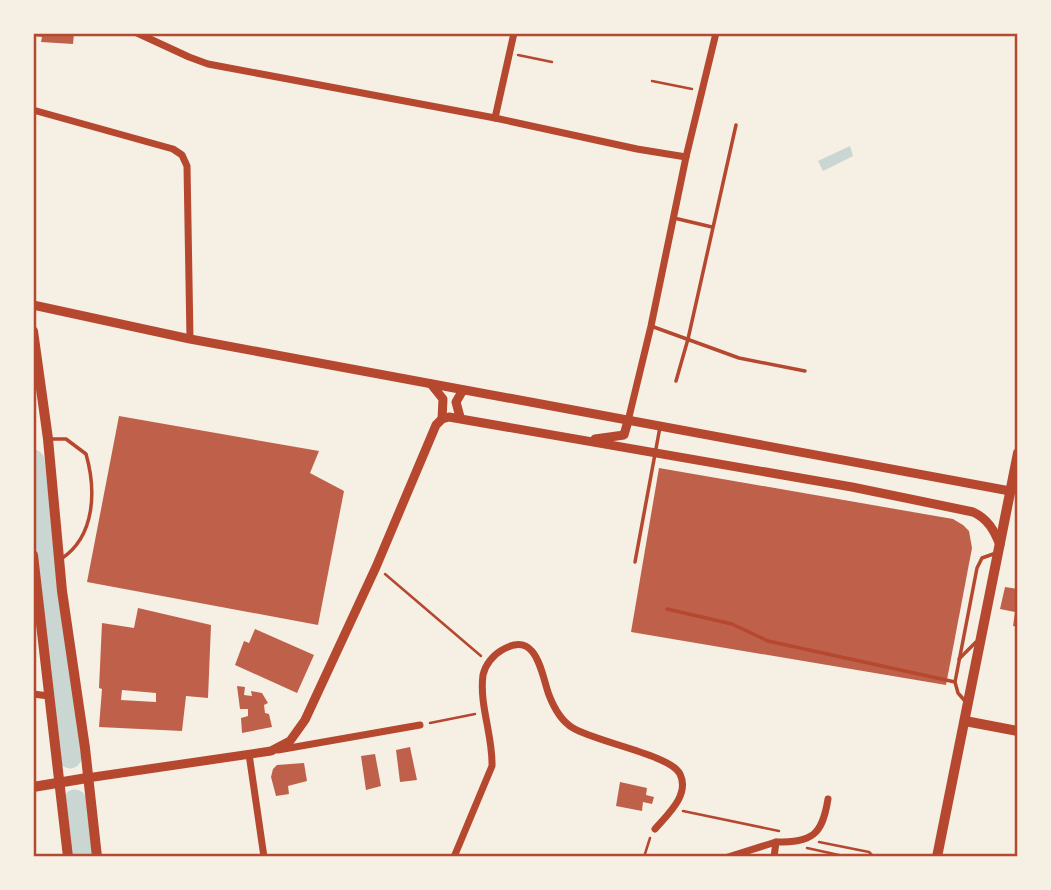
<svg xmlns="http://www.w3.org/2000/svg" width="1051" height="890" font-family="'Public Sans',sans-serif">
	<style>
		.water { fill: #c9d6d2 }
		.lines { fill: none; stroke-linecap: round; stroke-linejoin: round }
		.river { stroke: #c9d6d2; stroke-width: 23 }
		.building { fill: #bf614a; fill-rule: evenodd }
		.path { stroke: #b5482f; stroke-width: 2.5 }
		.service { stroke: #b5482f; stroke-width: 3.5 }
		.minor { stroke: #b5482f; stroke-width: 7 }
		.tertiary { stroke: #b5482f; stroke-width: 9 }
		.secondary { stroke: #b5482f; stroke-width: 10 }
		.primary { stroke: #b5482f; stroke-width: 10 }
		.neatline { fill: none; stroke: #b5482f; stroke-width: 2.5 }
	</style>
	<rect width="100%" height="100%" fill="#f6efe4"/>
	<!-- water -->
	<polygon class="water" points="850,146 853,156 823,171 818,161"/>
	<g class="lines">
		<!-- river -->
		<g class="river">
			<polyline points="33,461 70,757"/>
			<polyline points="75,801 81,857"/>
		</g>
	</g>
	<!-- building -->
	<g class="building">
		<polygon points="33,33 74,33 73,44 41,42 42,37 33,36"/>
		<polygon points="119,416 319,451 310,473 344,491 318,625 87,582"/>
		<polygon points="659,468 953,519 963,525 969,531 972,548 946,685 631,632"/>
		<polygon points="1005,587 1018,589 1018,627 1013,626 1015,612 1000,609"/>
		<path d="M 138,608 L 211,625 L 208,698 L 186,696 L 182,731 L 99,727 L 102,689 L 99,688 L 102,623 L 134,628 ZM 122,690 L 156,693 L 156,702 L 121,700 Z"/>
		<polygon points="255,629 314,655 297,693 235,665 244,641 249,643"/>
		<polygon points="237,686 245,687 244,695 252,696 251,691 262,693 268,703 264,705 265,713 269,714 272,727 242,733 241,718 248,716 248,709 240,709"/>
		<polygon points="410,747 417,780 400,782 396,750"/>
		<polygon points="375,754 381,786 366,790 361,756"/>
		<polygon points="304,763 307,781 288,786 289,794 276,796 271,777 273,769 277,765"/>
		<polygon points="620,782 647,788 646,795 654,797 652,804 643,802 642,811 616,806"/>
	</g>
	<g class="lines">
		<!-- path -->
		<g class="path">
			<polyline points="518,55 552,62"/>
			<polyline points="652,81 692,89"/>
			<polyline points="385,574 481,656"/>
			<polyline points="430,723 475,714"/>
			<polyline points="683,811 779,831"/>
			<polyline points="819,842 869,852 874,857"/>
			<polyline points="807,848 848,857"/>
			<polyline points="644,857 650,838"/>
		</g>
		<!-- service -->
		<g class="service">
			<polyline points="674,218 712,227"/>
			<polyline points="651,326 739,358 805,371"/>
			<polyline points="676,381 688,339 736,125"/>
			<path d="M 51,439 L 66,439 L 86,454 C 96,489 96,536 61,559"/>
			<polyline points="635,562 660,427"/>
			<polyline points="667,609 732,624 768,641 955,682"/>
			<polyline points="959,659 976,642"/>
			<polyline points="965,701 958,693 955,682 977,568 982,558 996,553"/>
		</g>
		<!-- minor -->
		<g class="minor">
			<polyline points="137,33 189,57 208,64 495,118 637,149 686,157"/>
			<polyline points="33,110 173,149 182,155 187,166 190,339"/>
			<polyline points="495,118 514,33"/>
			<polyline points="628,421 651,326 686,157 716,33"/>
			<polyline points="33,694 49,696"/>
			<polyline points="278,750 420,725"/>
			<polyline points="249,754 264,857"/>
			<path d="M 454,857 L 492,766 C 493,736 479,705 483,675 C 485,665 493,655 502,650 C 537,629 541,673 549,695 C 554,708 561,721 573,728 C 596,742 671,755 680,774 C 690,795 668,814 655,829"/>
			<polyline points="728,857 776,842"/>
			<path d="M 774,857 L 776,842 C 812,842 822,836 828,799"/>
		</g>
		<!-- tertiary -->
		<g class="tertiary">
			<polyline points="33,305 190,339 1010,491"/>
			<polyline points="431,384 443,399 442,419"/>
			<polyline points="460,417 456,402 463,390"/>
			<polyline points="595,439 624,435 628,421"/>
			<path d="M 87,778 L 271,751 L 290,741 L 305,720 L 376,567 L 436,425 L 442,419 L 449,417 L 852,487 L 973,512 C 988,519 994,530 1000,545"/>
		</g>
		<!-- secondary -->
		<g class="secondary">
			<polyline points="33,331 48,439 62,591 85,748 97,857"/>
			<polyline points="33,555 68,857"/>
			<polyline points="33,787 87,778"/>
		</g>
		<!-- primary -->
		<g class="primary">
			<polyline points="965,721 1018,731"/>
			<polyline points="937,857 1018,453"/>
		</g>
	</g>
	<!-- border -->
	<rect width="1051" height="890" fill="none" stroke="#f6efe4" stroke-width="70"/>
	<rect x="35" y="35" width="981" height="820" class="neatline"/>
</svg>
